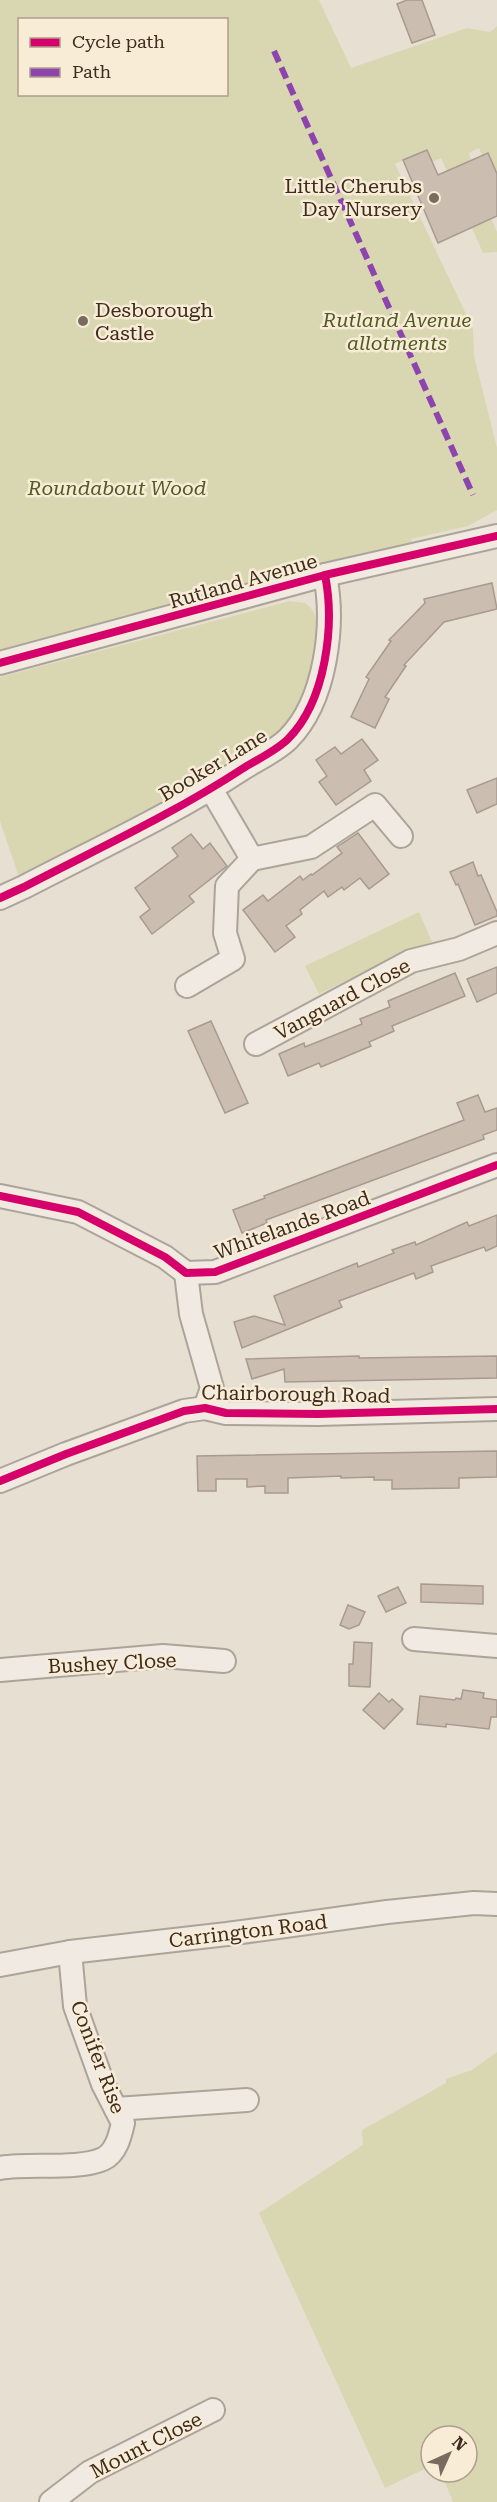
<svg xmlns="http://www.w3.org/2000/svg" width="497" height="2502" font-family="'Roboto Serif',serif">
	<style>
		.green { fill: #d9d7b2; fill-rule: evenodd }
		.building { fill: #ccbdb1; stroke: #a89a8f; stroke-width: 1.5 }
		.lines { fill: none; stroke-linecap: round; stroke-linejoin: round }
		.street-casing { stroke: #ada499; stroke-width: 26 }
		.street { stroke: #f0eae2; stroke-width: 22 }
		.quiet { stroke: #8e44ad; stroke-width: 6; stroke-dasharray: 12 6; stroke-linecap: butt }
		.cycleway-casing { stroke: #f8ecd7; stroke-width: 11 }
		.cycleway { stroke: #d6006c; stroke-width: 8 }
		.poi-dot { fill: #796b5d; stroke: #f8ecd7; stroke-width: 2 }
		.labels { text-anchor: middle; stroke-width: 5; stroke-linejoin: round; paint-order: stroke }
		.poi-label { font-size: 20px; fill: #3e2c1f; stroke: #f8ecd7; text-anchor: end }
		.park-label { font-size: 20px; font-style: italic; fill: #515c24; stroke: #f8ecd7 }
		.street-label { font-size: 20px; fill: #3e2c1f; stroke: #f8ecd7 }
	</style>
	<rect width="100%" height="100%" fill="#e7dfd1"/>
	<!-- green -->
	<g class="green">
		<path d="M 0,0 L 319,0 L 351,68 L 467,28 L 490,32 L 497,26 L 497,174 L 488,153 L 482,155 L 479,148 L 469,153 L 471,160 L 466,162 L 497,232 L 497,252 L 483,253 L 441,158 L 432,162 L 426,150 L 395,164 L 473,329 L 474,356 L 497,448 L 497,510 L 468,526 L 411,539 L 414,547 L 0,653 ZM 20,20 L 226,20 L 226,94 L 20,94 Z"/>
		<polygon points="290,601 305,603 310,607 315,614 317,629 316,661 300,714 253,757 19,877 0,821 0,677"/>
		<polygon points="419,912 432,942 409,950 319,994 305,966"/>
		<polygon points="497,2052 497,2502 453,2502 441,2472 467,2472 467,2436 431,2436 431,2466 385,2488 259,2213 363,2145 362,2130 446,2083 446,2079 472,2070"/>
	</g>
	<!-- building -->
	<g class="building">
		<polygon points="407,0 422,0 435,35 412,43 397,4"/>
		<polygon points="427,150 438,175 488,153 497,174 497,216 438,243 403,160"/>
		<polygon points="492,583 497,609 444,622 404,665 406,666 385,697 389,699 375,728 351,717 369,679 366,677 391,641 389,640 425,603 424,599"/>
		<polygon points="362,739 378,760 364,770 371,781 336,805 319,782 327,776 316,760 335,747 341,754"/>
		<polygon points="497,778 497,804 477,813 467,790"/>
		<polygon points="358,833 389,874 369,889 360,878 344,890 342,887 328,897 324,891 300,910 302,914 286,926 295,937 275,952 243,910 263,895 268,901 300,876 303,880 311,874 312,875 342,853 337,847"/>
		<polygon points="191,834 203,849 210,843 227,866 189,896 194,902 152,934 140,917 150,909 135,888 178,856 172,848"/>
		<polygon points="473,862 478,876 481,875 497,912 497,916 475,925 458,884 456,885 450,872"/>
		<polygon points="497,967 497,993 477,1002 467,979"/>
		<polygon points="455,973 465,996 392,1026 394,1031 369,1042 371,1046 321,1067 319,1063 288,1076 279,1054 304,1043 305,1047 362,1024 360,1019 390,1007 388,1001"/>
		<polygon points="211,1021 248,1103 225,1113 188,1031"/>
		<polygon points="478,1095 485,1112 497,1108 497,1130 483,1135 484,1139 266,1220 267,1223 242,1233 233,1210 265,1198 264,1196 464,1120 457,1103"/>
		<polygon points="497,1215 497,1246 486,1251 484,1247 431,1266 433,1272 416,1279 414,1273 339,1301 342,1307 242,1348 234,1322 254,1316 285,1325 274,1296 357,1263 358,1267 394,1253 392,1250 415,1242 416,1245 467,1222 469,1226"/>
		<polygon points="359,1356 359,1358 497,1356 497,1378 285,1382 284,1369 252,1379 246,1359"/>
		<polygon points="497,1451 497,1477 459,1478 459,1488 392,1489 392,1480 374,1480 374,1477 341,1478 341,1476 288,1478 288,1493 265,1493 265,1486 247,1487 247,1479 216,1479 216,1491 198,1491 197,1456"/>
		<polygon points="421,1584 483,1586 483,1604 421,1602"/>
		<polygon points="398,1587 406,1603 386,1612 378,1596"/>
		<polygon points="348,1605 365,1612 359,1625 349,1629 340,1625"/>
		<polygon points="354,1642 372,1643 370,1687 349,1686 349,1664 353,1664"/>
		<polygon points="463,1690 484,1693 483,1698 497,1700 497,1717 491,1717 489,1729 446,1724 446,1727 417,1724 420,1696 455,1700 456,1698 461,1699"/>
		<polygon points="379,1693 389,1702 392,1699 403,1709 384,1729 363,1710"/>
	</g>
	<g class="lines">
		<defs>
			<g id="street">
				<polyline points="0,663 325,575 497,536"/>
				<polyline points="211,789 252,859"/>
				<path d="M 0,898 L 24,887 C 97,849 173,814 242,769 C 256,760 276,751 288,739 C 326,701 335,625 325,575"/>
				<polyline points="187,986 233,959 225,933 227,886 252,859 311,847 375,805 401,836"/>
				<polyline points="256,1044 411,961 459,949 497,933"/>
				<polyline points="0,1196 78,1212 165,1257 186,1273 215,1272 497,1165"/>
				<polyline points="186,1273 191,1314 212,1388 205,1408"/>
				<polyline points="0,1481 66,1454 184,1411 205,1408 226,1413 318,1414 497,1409"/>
				<polyline points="414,1639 497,1646"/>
				<polyline points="0,1670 163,1656 224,1661"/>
				<polyline points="0,1965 70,1952 227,1934 387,1912 474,1903 497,1904"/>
				<polyline points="116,2109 247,2100"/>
				<path d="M 0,2168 C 28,2163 79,2170 103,2159 C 116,2153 120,2136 123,2123 L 103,2084 L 75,2006 L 70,1952"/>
				<polyline points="51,2502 90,2472 213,2410"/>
			</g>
		</defs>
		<!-- street casing -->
		<use href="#street" class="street-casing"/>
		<!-- street -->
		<use href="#street" class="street"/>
		<!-- quiet -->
		<polyline class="quiet" points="274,51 473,495"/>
		<defs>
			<g id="cycleway">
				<polyline points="0,663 325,575 497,536"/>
				<path d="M 0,898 L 24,887 C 97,849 173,814 242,769 C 256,760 276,751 288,739 C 326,701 335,625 325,575"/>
				<polyline points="0,1196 78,1212 165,1257 186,1273 215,1272 497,1165"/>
				<polyline points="0,1481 66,1454 184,1411 205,1408 226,1413 318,1414 497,1409"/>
			</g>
		</defs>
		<!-- cycleway casing -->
		<use href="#cycleway" class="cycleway-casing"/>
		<!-- cycleway -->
		<use href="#cycleway" class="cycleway"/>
	</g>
	<!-- markers -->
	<g class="poi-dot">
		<circle cx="434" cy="198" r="6"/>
		<circle cx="83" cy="321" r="6"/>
	</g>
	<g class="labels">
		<!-- poi labels -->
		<g class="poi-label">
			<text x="422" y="193">Little Cherubs<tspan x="422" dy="23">Day Nursery</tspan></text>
			<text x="95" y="317" text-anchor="start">Desborough<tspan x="95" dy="23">Castle</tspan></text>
		</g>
		<!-- park labels -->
		<g class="park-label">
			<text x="397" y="327">Rutland Avenue<tspan x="397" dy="23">allotments</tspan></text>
			<text x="117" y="495">Roundabout Wood</text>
		</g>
		<!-- street labels -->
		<g class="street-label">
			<text transform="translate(243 581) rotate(-16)" y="7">Rutland Avenue</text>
			<text transform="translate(213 765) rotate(-31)" y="7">Booker Lane</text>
			<text transform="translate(342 999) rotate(-28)" y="7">Vanguard Close</text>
			<text transform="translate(292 1225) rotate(-20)" y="7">Whitelands Road</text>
			<text transform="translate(296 1394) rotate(1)" y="7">Chairborough Road</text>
			<text transform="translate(112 1663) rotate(-3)" y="7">Bushey Close</text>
			<text transform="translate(248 1931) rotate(-7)" y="7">Carrington Road</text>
			<text transform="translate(98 2057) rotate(69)" y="7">Conifer Rise</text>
			<text transform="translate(146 2445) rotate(-27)" y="7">Mount Close</text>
		</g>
	</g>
	<!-- legend -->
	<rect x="18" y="18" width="210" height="78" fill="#f8ecd7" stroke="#ae9f8d" stroke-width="1.5"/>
	<rect x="30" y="38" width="30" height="9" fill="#d6006c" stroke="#ae9f8d" stroke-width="1.5"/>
	<text x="72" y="48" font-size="18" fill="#3e2c1f">Cycle path</text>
	<rect x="30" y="68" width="30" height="9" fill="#8e44ad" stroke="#ae9f8d" stroke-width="1.5"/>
	<text x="72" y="78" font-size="18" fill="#3e2c1f">Path</text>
	<!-- north arrow -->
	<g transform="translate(449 2454) rotate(45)"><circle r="28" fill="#f8ecd7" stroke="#ae9f8d" stroke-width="1.5"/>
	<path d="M0-4.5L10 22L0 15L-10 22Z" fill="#796b5d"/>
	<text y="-9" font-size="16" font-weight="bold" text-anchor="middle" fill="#3e2c1f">N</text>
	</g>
</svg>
